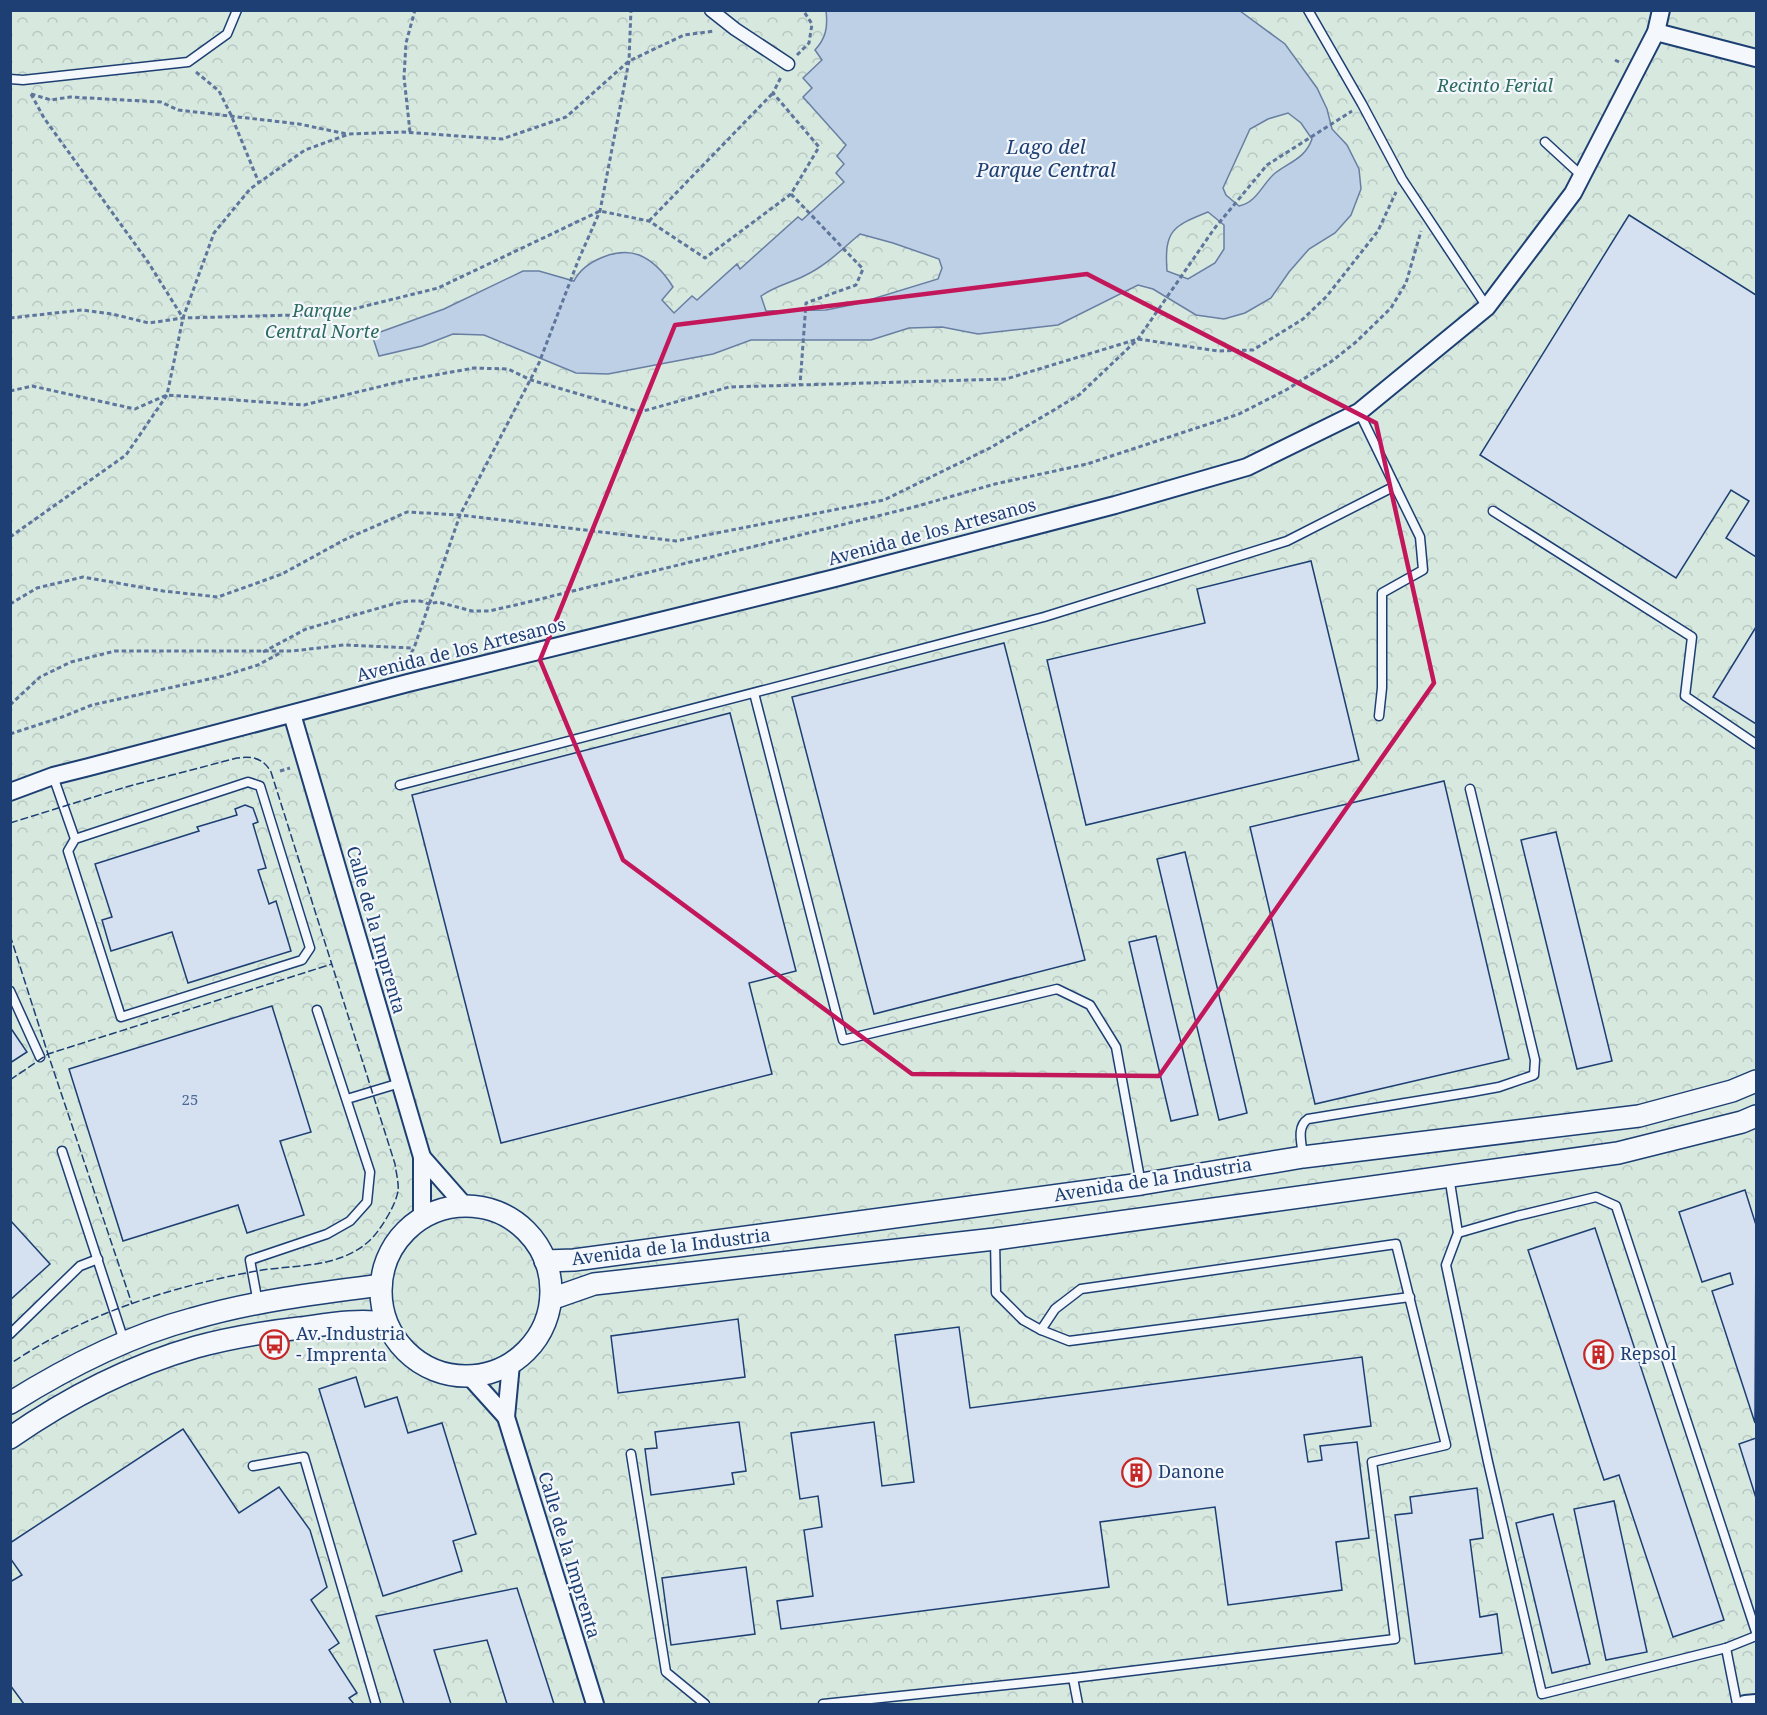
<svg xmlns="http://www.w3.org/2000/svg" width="1767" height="1715" font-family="'Noto Serif',serif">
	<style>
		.park { fill: url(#park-crowns); stroke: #687fa3; stroke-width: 1.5 }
		.water { fill: #bed0e5; stroke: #687fa3; stroke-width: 1.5; fill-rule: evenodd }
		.building { fill: #d5e0f0; stroke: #1d3f73; stroke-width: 1.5 }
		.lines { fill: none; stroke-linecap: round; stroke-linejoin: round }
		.service-casing { stroke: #1d3f73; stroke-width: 11 }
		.pedestrian-casing { stroke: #1d3f73; stroke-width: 15 }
		.minor-casing { stroke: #1d3f73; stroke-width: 20 }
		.tertiary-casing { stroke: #1d3f73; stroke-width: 24 }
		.path { stroke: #5e769c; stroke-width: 3; stroke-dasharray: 4.5 3; stroke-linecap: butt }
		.service { stroke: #f4f7fb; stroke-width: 8 }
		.pedestrian { stroke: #f4f7fb; stroke-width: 12 }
		.minor { stroke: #f4f7fb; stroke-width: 16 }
		.tertiary { stroke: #f4f7fb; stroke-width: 21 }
		.fence { stroke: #1d3f73; stroke-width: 1.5; stroke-dasharray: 8 3; stroke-linecap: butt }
		.marked { fill: none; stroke: #c2185b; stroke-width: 4.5; stroke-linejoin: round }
		.labels { text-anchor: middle; stroke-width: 4.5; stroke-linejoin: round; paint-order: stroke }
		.number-label { font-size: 15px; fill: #4b6792 }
		.park-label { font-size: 18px; font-style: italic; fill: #2c6c60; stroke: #f4f7fb }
		.street-label { font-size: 18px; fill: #1d3f73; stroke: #f4f7fb }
		.poi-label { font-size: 18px; fill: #1d3f73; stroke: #f4f7fb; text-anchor: start }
		.water-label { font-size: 20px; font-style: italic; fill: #1d3f73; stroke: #f4f7fb }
	</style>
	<defs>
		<pattern id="park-crowns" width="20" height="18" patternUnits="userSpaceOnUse" patternTransform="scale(1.5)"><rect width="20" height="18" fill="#d7e8df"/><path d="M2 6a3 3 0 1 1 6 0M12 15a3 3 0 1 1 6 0" fill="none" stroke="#b8c8c3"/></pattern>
	</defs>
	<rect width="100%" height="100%" fill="#f4f7fb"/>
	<!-- park -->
	<rect class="park" x="11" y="11" width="1745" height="1693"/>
	<!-- water -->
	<path class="water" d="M 826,11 L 1240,11 L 1285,44 L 1317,88 L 1327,109 L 1332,129 L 1347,145 L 1359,169 L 1361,189 L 1351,215 L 1335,233 L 1309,249 L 1289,272 L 1271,298 L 1245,313 L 1224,319 L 1196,315 L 1153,289 L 1138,285 L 1058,325 L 978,334 L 942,327 L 909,328 L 871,340 L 751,340 L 713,354 L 608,374 L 576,373 L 484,335 L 453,334 L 422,346 L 379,356 L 372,335 L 444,309 L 523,271 L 539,271 L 574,281 C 584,261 617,247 639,255 C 654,261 665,274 673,287 L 662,300 L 674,313 L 692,296 L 697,300 L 737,264 L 740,269 L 798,217 L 802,220 L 844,182 L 836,173 L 844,164 L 837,156 L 846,145 L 803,97 L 812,88 L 803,78 L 822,60 L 815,50 C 826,38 828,27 826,11 ZM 1288,113 L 1301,123 L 1312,139 C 1305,159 1289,162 1274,174 C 1261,186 1257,202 1239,206 L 1226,195 L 1223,188 L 1250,129 L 1268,119 ZM 1208,212 L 1224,225 L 1224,249 L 1215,263 L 1188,279 L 1167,271 C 1164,230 1173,226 1208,212 ZM 860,234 L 893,243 L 939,259 L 942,268 L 938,279 L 856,304 L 826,310 L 766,311 L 761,296 C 775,286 790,283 804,276 C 826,266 842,249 860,234 Z"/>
	<!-- building -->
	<g class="building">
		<polygon points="1629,215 1756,295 1756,557 1726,538 1749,501 1731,490 1676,578 1480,455"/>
		<polygon points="1311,561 1359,760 1086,825 1047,660 1205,623 1197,589"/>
		<polygon points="1756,627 1756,724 1713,697"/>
		<polygon points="1004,643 1085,960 874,1014 792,697"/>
		<polygon points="730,713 796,971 749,983 772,1074 501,1143 412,795"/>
		<polygon points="1444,781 1509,1059 1315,1104 1250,827"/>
		<polygon points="245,805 253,808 258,822 253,824 266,868 258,870 269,904 276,901 291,951 188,983 172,932 111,951 102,920 112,917 95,864 199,831 197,827 237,815 235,809"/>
		<polygon points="1556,832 1612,1061 1577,1069 1521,840"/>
		<polygon points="1185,852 1247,1113 1219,1120 1157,859"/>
		<polygon points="1156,936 1198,1115 1171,1121 1129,942"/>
		<polygon points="272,1006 311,1132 280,1141 304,1215 247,1233 238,1205 123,1241 69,1069"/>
		<polygon points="10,1027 27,1052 10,1063"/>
		<polygon points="1745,1190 1756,1225 1755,1423 1712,1291 1733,1284 1730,1273 1702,1282 1679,1212"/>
		<polygon points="10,1220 50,1264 10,1300"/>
		<polygon points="1595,1228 1724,1620 1673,1637 1619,1475 1604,1480 1528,1250"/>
		<polygon points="738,1319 745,1377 618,1393 611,1336"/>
		<polygon points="959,1327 970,1408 1362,1357 1371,1426 1304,1435 1308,1462 1322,1460 1320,1446 1357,1442 1369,1538 1336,1542 1342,1590 1228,1605 1215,1507 1100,1522 1109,1587 781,1629 777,1601 813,1596 804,1530 822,1527 818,1496 800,1499 791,1433 874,1422 882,1486 914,1482 895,1335"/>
		<polygon points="356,1377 365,1407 397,1397 408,1433 442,1423 476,1534 453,1541 462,1571 383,1596 319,1389"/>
		<polygon points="739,1422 746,1471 732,1473 734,1484 651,1495 645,1449 657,1448 655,1432"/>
		<polygon points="183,1429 239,1513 279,1487 310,1530 327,1587 311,1600 339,1643 329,1650 357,1693 349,1698 354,1704 24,1704 10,1685 10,1582 22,1575 10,1558 10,1543"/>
		<polygon points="1756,1438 1756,1498 1739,1444"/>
		<polygon points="1477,1488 1483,1538 1470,1540 1480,1617 1497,1614 1502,1653 1415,1664 1395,1515 1412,1513 1410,1497"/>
		<polygon points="1614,1501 1647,1652 1606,1660 1574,1509"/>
		<polygon points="1553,1514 1590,1664 1552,1673 1516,1523"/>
		<polygon points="746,1567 755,1634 671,1645 662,1578"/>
		<polygon points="517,1588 554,1704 507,1704 487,1640 434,1650 451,1704 404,1704 376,1616"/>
	</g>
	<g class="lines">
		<defs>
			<g id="service">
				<polyline points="1308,10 1362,104 1402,179 1487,307"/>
				<polyline points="10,79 23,80 188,62 227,34 237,10"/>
				<polyline points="1545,142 1582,176"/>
				<polyline points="1493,511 1692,637 1685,696 1756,744"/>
				<polyline points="754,693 843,1040 1057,989 1090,1005 1116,1047 1141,1184"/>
				<polyline points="1379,716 1382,688 1382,593 1423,570 1420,537 1395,486"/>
				<polyline points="53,776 75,839 248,782 260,786 310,948 302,960 121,1017 68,851 75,839"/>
				<polyline points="400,785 1044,617 1287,541 1395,486 1359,412"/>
				<polyline points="10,991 40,1057"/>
				<polyline points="347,1099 400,1083"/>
				<polyline points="62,1151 124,1341"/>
				<path d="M 1303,1156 C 1302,1144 1296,1127 1308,1119 L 1472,1092 L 1499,1087 L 1534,1075 L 1535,1060 L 1470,789"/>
				<polyline points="1449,1176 1458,1233 1446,1265 1488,1462 1542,1694 1726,1648 1756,1636"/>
				<polyline points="1458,1233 1517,1216 1596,1197 1616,1206 1756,1632"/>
				<polyline points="995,1239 996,1293 1023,1320 1041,1330 1069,1341 1410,1297"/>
				<polyline points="258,1303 250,1260 327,1234 350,1221 367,1202 370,1172 317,1010"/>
				<polyline points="1041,1330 1055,1309 1081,1289 1396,1244 1446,1445 1372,1462 1395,1639 1073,1678"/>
				<polyline points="10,1334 80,1266 98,1259"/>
				<polyline points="631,1454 666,1672 705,1704"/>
				<polyline points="253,1466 304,1457 376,1704"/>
				<polyline points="1726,1648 1737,1704"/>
				<polyline points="823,1704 1073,1678 1078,1704"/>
			</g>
			<polyline id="pedestrian" points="711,10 735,29 788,64"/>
			<g id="minor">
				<polyline points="1656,32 1756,58"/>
				<polyline points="292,714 422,1157 422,1218"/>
				<polyline points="10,792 53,776 89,767 408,683 835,578 1115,505 1247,467 1359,412 1487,307 1573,193 1656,32 1661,10"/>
				<polyline points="422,1157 465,1206"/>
				<polyline points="511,1364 506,1417 595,1704"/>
				<polyline points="470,1377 506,1417"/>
				<polyline points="1745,1704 1756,1703"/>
			</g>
			<g id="tertiary">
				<circle cx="466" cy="1291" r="85"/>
				<polyline points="545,1261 574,1260 1141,1184 1303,1157 1639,1116 1732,1091 1756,1081"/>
				<polyline points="551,1299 594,1284 995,1239 1618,1153 1742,1122 1756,1116"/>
				<path d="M 10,1403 C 66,1368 128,1336 192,1319 C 253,1301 318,1293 381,1285"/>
				<path d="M 10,1438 C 66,1399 130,1366 196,1347 C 229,1338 265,1332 300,1328 C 330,1324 356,1319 386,1323"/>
			</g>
		</defs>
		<!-- service casing -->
		<use href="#service" class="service-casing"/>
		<!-- pedestrian casing -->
		<use href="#pedestrian" class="pedestrian-casing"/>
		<!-- minor casing -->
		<use href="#minor" class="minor-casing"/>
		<!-- tertiary casing -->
		<use href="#tertiary" class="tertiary-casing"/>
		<!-- path -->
		<g class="path">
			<polyline points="797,55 809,43 812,24 803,10"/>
			<polyline points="1615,60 1621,63"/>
			<polyline points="196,72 219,91 231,115 259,183"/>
			<polyline points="31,94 51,100 70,97 161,102 178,110 299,124 347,134"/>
			<polyline points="31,94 44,118 148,262 183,318"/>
			<polyline points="410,132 404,77 406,43 415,10"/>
			<polyline points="791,194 863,269 856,285 806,303 800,385"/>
			<polyline points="649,221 773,93"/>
			<polyline points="10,318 82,310 112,314 149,323 183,318 333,314 438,288 600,211 649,221 705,258 791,194 819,147 773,93 781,77"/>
			<polyline points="10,391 32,386 135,409 167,395 304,405 407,380 474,368 508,369 531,380 640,412 729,387 1006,379 1138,339 1218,351 1253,350 1303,319 1327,296 1378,231 1396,192"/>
			<polyline points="10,537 126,455 167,395 183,318 214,233 250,189 305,150 349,134 402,132 502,139 566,117 629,61 684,35 715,31"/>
			<polyline points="10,604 37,588 83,577 163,591 218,597 282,574 344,540 407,512 460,515 676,541 884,500 990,448 1079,395 1138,339 1214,229 1267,165 1352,111"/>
			<polyline points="263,652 306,629 393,604 408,601 420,601 429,604 438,602 472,611 489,611 524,603 914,507 995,484 1087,464 1239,414 1286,390 1332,361 1356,342 1391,308 1406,283 1421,231"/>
			<polyline points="404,666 414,648 460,515 539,363 578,261 600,211 629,61 631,10"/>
			<polyline points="10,705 40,677 71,662 115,651 293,651 344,645 413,648"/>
			<polyline points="10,734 62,717 92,705 223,676 258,665 282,652"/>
			<polyline points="280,771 290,768"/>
		</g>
		<!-- service -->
		<use href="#service" class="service"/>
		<!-- pedestrian -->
		<use href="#pedestrian" class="pedestrian"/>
		<!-- minor -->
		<use href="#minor" class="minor"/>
		<!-- tertiary -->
		<use href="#tertiary" class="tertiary"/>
		<!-- fence -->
		<g class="fence">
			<path d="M 10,823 L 126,787 L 237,758 C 253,756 263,758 271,772 L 395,1164 C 396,1172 399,1183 398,1191 C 396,1205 379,1233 368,1242 C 336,1270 290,1264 251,1272 C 167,1288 82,1315 10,1364"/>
			<polyline points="10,935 48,1054 132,1304"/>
			<polyline points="10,1080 48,1054 332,964"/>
		</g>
	</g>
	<!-- marked area -->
	<path class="marked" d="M 1087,274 L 1376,423 L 1434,683 L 1159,1076 L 912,1074 L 623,860 L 540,660 L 675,325 Z"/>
	<!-- icons -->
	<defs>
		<symbol id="bus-ring" viewBox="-11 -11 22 22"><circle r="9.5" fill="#f4f7fb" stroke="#c62828" stroke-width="1.5"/><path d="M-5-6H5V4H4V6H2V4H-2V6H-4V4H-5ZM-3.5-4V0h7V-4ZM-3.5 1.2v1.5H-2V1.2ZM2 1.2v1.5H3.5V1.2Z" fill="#c62828"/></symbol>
		<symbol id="building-ring" viewBox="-11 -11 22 22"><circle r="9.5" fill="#f4f7fb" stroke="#c62828" stroke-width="1.5"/><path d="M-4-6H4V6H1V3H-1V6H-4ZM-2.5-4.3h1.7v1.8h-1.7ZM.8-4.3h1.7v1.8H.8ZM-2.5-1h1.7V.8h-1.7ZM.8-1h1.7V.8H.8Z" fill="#c62828"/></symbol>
	</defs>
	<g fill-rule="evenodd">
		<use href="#bus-ring" x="258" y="1328" width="33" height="33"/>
		<use href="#building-ring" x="1582" y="1338" width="33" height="33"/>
		<use href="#building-ring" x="1120" y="1456" width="33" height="33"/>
	</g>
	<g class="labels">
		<!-- number labels -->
		<g class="number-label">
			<text x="190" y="1105">25</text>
		</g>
		<!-- park labels -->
		<g class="park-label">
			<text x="1495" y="92">Recinto Ferial</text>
			<text x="322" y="317">Parque<tspan x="322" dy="21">Central Norte</tspan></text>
		</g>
		<!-- street labels -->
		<g class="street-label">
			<text transform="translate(932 532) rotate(-15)" y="6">Avenida de los Artesanos</text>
			<text transform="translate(461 650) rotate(-14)" y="6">Avenida de los Artesanos</text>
			<text transform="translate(376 930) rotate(74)" y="6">Calle de la Imprenta</text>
			<text transform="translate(1153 1180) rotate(-9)" y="6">Avenida de la Industria</text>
			<text transform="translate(671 1247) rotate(-7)" y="6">Avenida de la Industria</text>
			<text transform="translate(569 1555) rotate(73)" y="6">Calle de la Imprenta</text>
		</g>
		<!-- poi labels -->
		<g class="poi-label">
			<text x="296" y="1340">Av. Industria<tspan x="296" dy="21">- Imprenta</tspan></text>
			<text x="1620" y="1360">Repsol</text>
			<text x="1158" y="1478">Danone</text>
		</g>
		<!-- water labels -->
		<g class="water-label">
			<text x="1046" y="154">Lago del<tspan x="1046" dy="23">Parque Central</tspan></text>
		</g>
	</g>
	<!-- border -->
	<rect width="1767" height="1715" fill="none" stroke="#1d3f73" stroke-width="24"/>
</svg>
